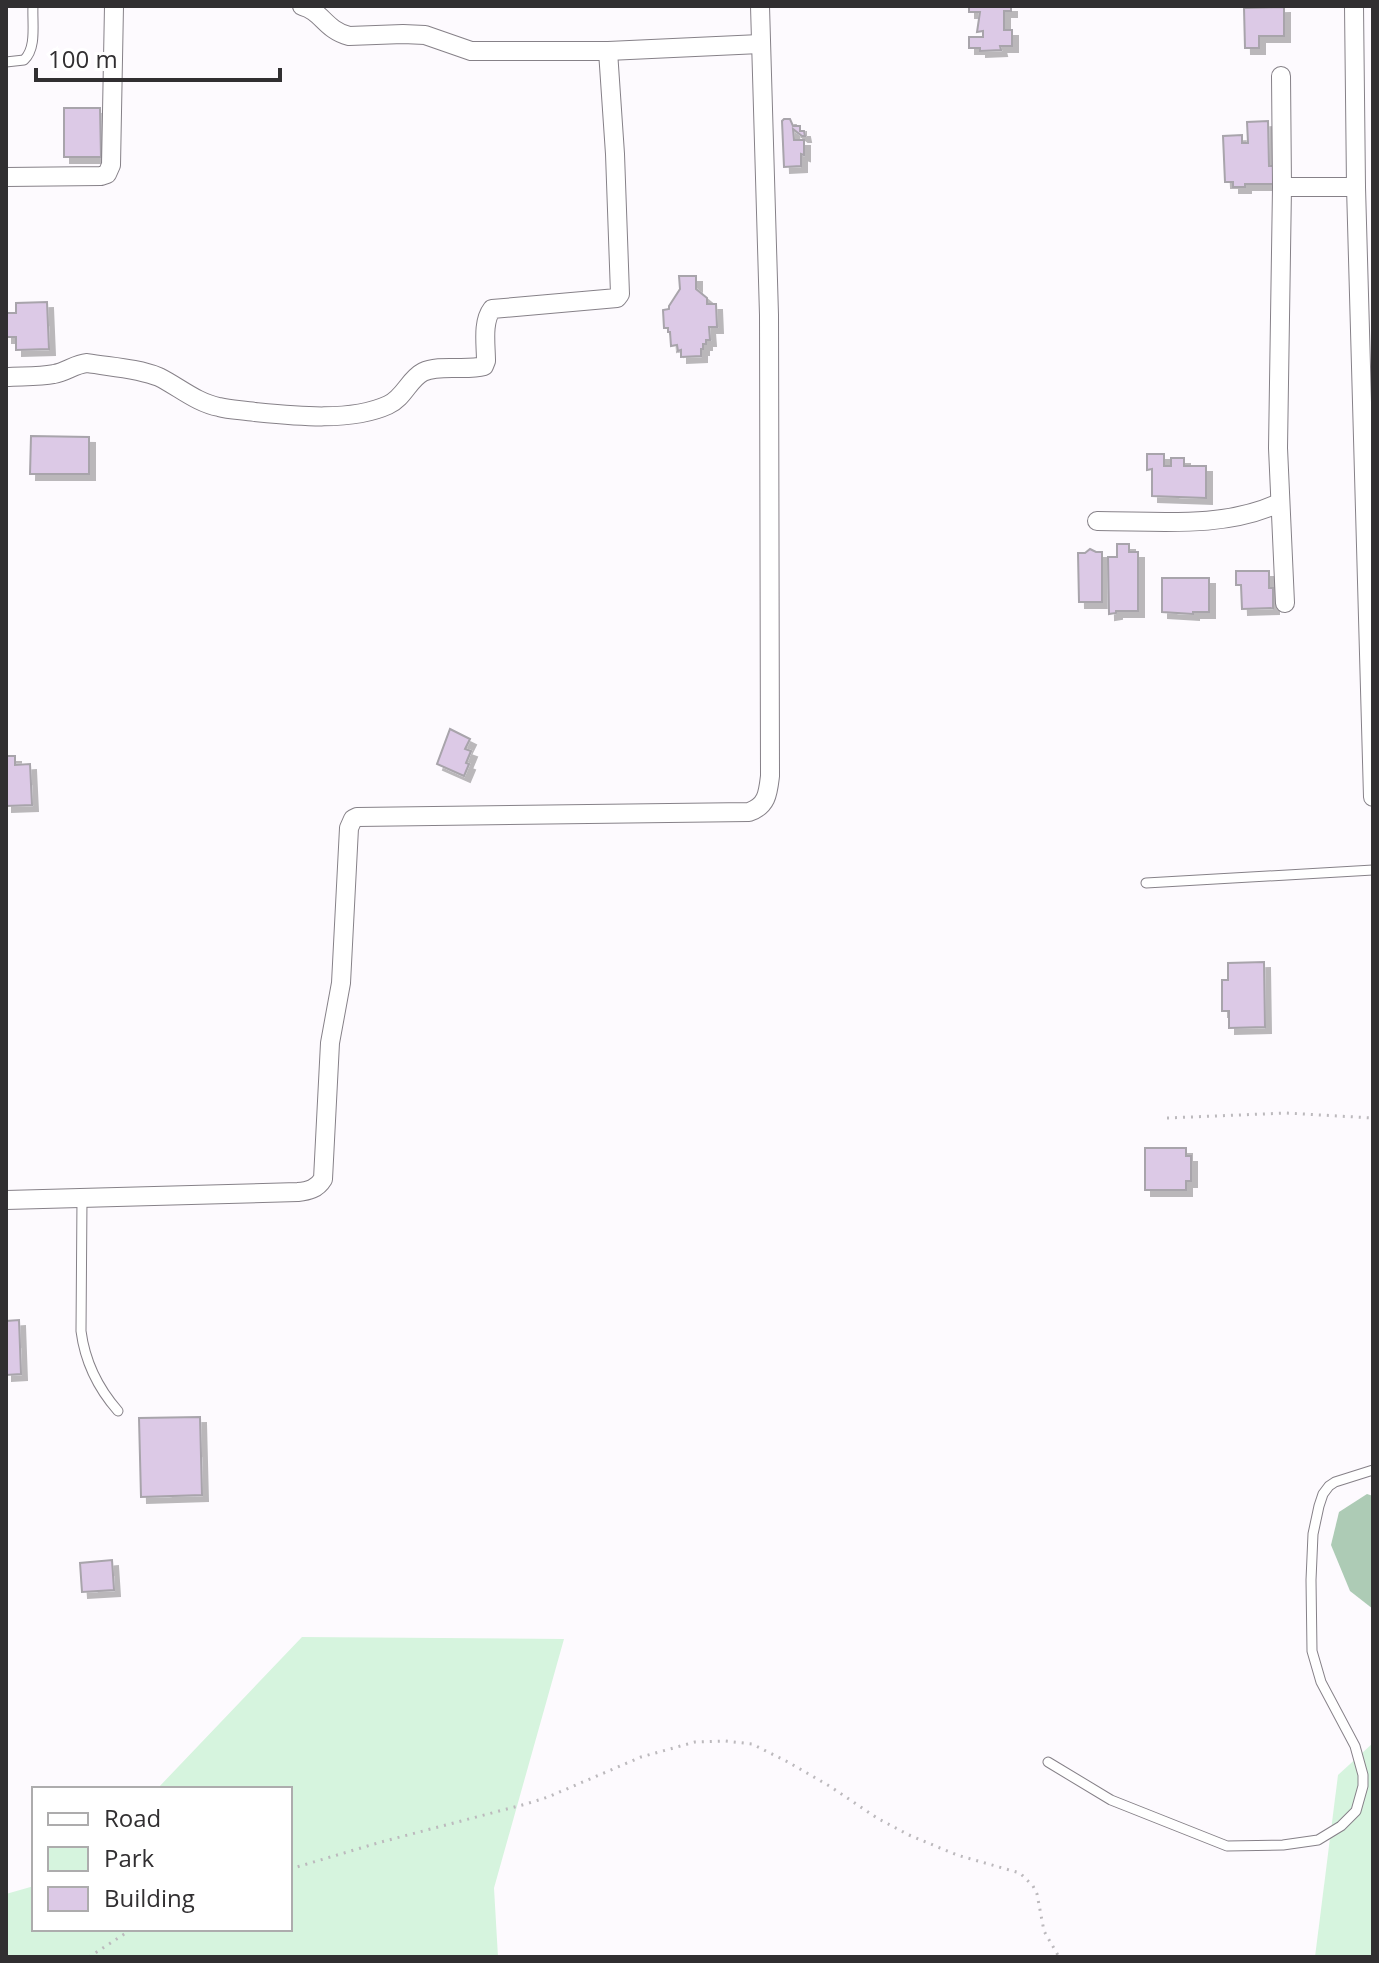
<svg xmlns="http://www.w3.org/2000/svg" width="1379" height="1963" font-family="'Open Sans',sans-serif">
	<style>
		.green { fill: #d6f4de }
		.water { fill: #adcbb5 }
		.building { fill: #dcc9e6; stroke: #a8a4ab; stroke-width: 2; filter: url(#shadow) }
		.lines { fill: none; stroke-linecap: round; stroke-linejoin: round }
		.service-casing { stroke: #868188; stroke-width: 11 }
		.minor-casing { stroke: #868188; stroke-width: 20 }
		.path { stroke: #bcb9bd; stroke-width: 3; stroke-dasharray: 2 6; stroke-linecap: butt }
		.service { stroke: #fff; stroke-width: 9 }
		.minor { stroke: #fff; stroke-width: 18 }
	</style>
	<defs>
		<filter id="shadow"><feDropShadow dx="6" dy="6" stdDeviation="0" flood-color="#0004"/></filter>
	</defs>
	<rect width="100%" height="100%" fill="#fdfafe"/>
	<!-- green -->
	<g class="green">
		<polygon points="302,1637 564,1639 494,1888 498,1957 6,1957 6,1894 34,1886 34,1929 290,1929 290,1789 157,1789"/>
		<polygon points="1373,1743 1373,1957 1315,1957 1338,1775"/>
	</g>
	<!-- water -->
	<polygon class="water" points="1367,1494 1373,1496 1373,1609 1350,1591 1331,1545 1339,1512"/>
	<!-- building -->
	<g class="building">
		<polygon points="969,6 1011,6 1011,11 1004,11 1004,30 1012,30 1012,46 1000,46 1001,50 980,51 980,48 969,48 969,37 983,37 983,31 977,32 980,12 969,12"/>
		<polygon points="1284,7 1284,36 1259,36 1259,48 1245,48 1244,8"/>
		<polygon points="64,108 100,108 101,157 64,157"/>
		<polygon points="784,119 790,119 793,126 800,126 800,131 804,131 805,136 802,136 793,129 794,140 804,140 804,155 801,154 801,166 784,167 782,121"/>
		<polygon points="1268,121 1269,166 1273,166 1273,184 1245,184 1245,187 1233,187 1233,182 1225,182 1223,136 1242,135 1242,143 1248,143 1247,122"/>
		<polygon points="679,276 696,276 696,289 707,298 707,304 716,304 717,327 709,327 710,340 706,340 706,344 703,344 703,349 701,349 701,356 681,357 681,350 678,351 677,345 671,346 670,332 668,332 668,328 664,328 663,310 669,309 669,306 680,289"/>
		<polygon points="47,302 49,349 16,350 16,337 6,337 6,313 16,313 16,303"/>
		<polygon points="31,436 89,437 89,474 30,474"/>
		<polygon points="1147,454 1164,454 1164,466 1171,466 1171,458 1184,458 1184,466 1206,466 1206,498 1152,496 1152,469 1147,470"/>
		<polygon points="1117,544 1129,544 1129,552 1138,552 1138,611 1116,611 1116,613 1109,614 1108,557 1117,557"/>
		<polygon points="1090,549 1096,552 1102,552 1102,602 1079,602 1078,553 1085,553"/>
		<polygon points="1236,571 1269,571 1269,588 1273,588 1273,608 1242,609 1241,585 1236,585"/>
		<polygon points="1162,578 1209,578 1209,612 1193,612 1193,614 1162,612"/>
		<polygon points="450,729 470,739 465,749 471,751 466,763 469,764 464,776 437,764"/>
		<polygon points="6,756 15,756 15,765 30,764 32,805 6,806"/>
		<polygon points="1264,962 1265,1027 1229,1028 1229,1011 1222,1011 1222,980 1228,980 1228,963"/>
		<polygon points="1145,1148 1186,1148 1186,1156 1191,1156 1191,1181 1186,1181 1186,1190 1145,1190"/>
		<polygon points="19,1320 21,1374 6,1375 6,1321"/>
		<polygon points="200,1417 202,1495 141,1497 139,1418"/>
		<polygon points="112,1560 114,1590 82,1592 80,1563"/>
	</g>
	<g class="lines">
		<defs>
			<g id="service">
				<path d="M 6,62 L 24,60 C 37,48 32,23 33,6"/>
				<polyline points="1146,883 1373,870"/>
				<path d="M 82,1199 L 81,1331 C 85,1362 97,1387 118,1411"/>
				<polyline points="1048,1762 1111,1800 1227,1846 1283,1845 1318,1840 1341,1826 1356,1811 1363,1786 1363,1775 1355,1746 1321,1682 1312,1651 1311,1580 1313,1534 1319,1506 1323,1494 1329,1486 1335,1482 1373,1470"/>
			</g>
			<g id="minor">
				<path d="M 302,6 C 322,11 325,30 349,36 L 403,34 L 425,35 L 471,51 L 608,51 L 760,44"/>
				<polyline points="1354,6 1356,187 1373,797"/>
				<polyline points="1281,76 1282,187 1278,448 1285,603"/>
				<polyline points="6,177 101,176 107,174 111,165 114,6"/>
				<polyline points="1282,187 1356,187"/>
				<path d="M 6,377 C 22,376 39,377 54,374 C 66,372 75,364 87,363 C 110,367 137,368 159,377 C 179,387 197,403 219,407 C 230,410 243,410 255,412 C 295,416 351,422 388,405 C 404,398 409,379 423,372 C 439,364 466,371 484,366 L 486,361 C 486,345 482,322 492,309 L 617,298 L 620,294 L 615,154 L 608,51"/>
				<path d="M 1097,521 C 1157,521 1224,529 1279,503"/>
				<path d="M 6,1200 L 298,1192 C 308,1191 317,1189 323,1179 L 330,1043 L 341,983 L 349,828 L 353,819 L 357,817 L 749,812 C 767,806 768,793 770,776 L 769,315 L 760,6"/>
			</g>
		</defs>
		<!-- service casing -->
		<use href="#service" class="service-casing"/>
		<!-- minor casing -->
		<use href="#minor" class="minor-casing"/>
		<!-- path -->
		<g class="path">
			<polyline points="1167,1118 1286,1113 1373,1118"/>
			<polyline points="290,1869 381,1842 526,1804 548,1797 641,1757 695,1742 725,1741 752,1744 788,1762 831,1787 877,1818 909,1835 957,1855 1020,1873 1033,1886 1037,1894 1044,1931 1059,1957"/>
			<polyline points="89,1957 132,1929"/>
		</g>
		<!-- service -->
		<use href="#service" class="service"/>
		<!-- minor -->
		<use href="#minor" class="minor"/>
	</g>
	<!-- border -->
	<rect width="1379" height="1963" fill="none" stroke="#312f31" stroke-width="16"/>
	<!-- legend -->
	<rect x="32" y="1787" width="260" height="144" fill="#ffffff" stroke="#adacad" stroke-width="2"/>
	<rect x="48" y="1813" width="40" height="12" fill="#ffffff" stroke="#adacad" stroke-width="2"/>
	<text x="104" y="1827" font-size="24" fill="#312f31">Road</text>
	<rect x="48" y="1847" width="40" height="24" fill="#d6f4de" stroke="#adacad" stroke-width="2"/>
	<text x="104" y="1867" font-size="24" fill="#312f31">Park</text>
	<rect x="48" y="1887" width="40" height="24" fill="#dcc9e6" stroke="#adacad" stroke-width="2"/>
	<text x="104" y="1907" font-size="24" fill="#312f31">Building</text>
	<!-- scale -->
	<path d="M36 68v12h244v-12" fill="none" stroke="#312f31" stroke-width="4"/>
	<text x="48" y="68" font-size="24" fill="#312f31" stroke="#ffffff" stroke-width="6" paint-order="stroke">100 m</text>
</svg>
